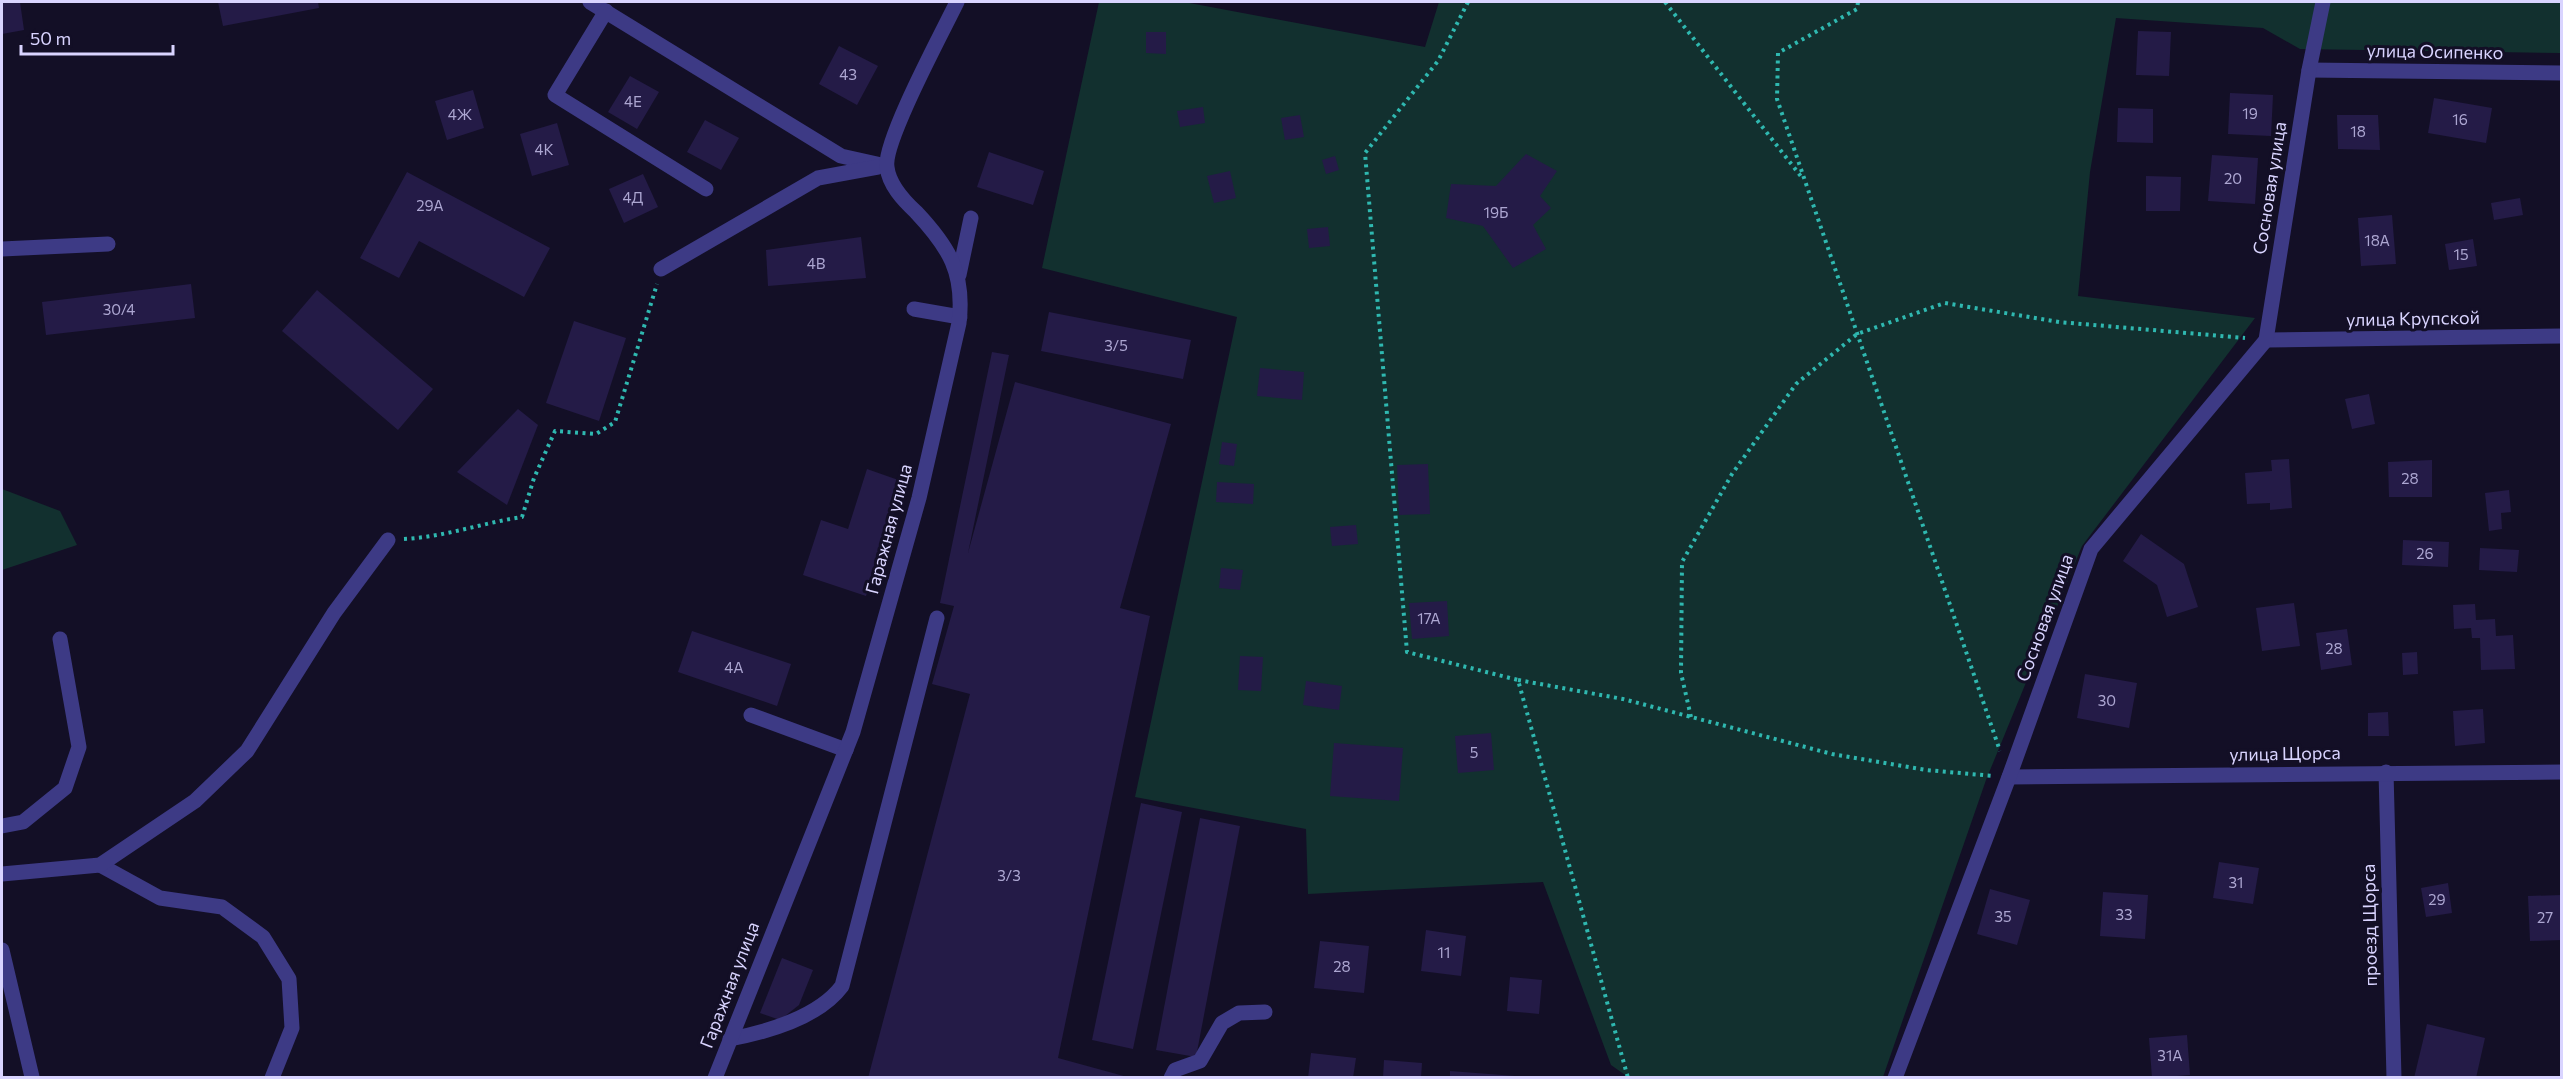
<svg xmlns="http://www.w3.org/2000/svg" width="2563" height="1079" font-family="Commissioner,sans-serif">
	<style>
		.green { fill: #12302f }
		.building { fill: #241b47 }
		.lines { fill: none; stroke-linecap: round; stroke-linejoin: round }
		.path { stroke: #2fb8b0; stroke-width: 4; stroke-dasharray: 3 4.5; stroke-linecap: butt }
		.minor { stroke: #3d3a85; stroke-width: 15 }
		.labels { text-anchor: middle; stroke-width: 6; stroke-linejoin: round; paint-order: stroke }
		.number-label { font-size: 15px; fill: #aca6d1 }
		.street-label { font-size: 18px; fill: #d9d4ff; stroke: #130f26 }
	</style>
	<rect width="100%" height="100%" fill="#130f26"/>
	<!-- green -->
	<g class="green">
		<polygon points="1099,2 1184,2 1425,47 1439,2 2561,2 2561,53 2300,49 2263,28 2116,18 2090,172 2078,296 2255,318 2082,546 1986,780 1883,1077 1628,1077 1611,1065 1543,882 1308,894 1306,829 1135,797 1237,317 1042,268"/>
		<polygon points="2,489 60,511 77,545 2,570"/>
	</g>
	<!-- building -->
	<g class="building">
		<polygon points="2,2 20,2 24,30 2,34"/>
		<polygon points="218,2 318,2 319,8 223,26"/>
		<polygon points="2138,31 2171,32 2169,76 2136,75"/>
		<polygon points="1146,32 1166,32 1166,54 1146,53"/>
		<polygon points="839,46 878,66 857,105 819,84"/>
		<polygon points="630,76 659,92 637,129 608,112"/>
		<polygon points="473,90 484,128 447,140 435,101"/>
		<polygon points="2230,93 2273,95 2271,136 2228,134"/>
		<polygon points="2434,98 2492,108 2486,143 2428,133"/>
		<polygon points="1203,107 1205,123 1180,127 1177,111"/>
		<polygon points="2118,108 2153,109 2153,143 2117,142"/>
		<polygon points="1300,115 1304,137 1285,140 1281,118"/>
		<polygon points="2337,115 2378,115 2380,150 2338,149"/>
		<polygon points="705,120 739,138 721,170 687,152"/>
		<polygon points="557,123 569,165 532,176 520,134"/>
		<polygon points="989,152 1044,171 1033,205 977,187"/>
		<polygon points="1526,154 1557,171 1540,196 1551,208 1533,225 1546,249 1513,268 1483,226 1446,218 1451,184 1496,186"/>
		<polygon points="2212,155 2258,158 2255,204 2208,201"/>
		<polygon points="1335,156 1339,170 1326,174 1322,160"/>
		<polygon points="1230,171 1236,198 1214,203 1207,176"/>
		<polygon points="407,172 550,248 524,297 419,241 399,278 360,258"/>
		<polygon points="643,174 658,207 624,223 609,189"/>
		<polygon points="2146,176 2181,177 2180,211 2146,211"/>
		<polygon points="2520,198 2523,215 2494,220 2491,203"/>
		<polygon points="2392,215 2396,264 2361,266 2358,218"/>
		<polygon points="1328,227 1330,246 1309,248 1307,229"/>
		<polygon points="861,237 866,278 768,286 766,250"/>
		<polygon points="2473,239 2477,266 2449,270 2445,244"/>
		<polygon points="191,284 195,318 46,335 42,302"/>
		<polygon points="317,290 433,389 398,430 282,331"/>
		<polygon points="1049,312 1191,340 1183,379 1041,351"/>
		<polygon points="574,321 626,338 599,421 546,403"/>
		<polygon points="992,352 1009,355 968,553 1015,382 1171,424 1120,608 1150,616 1058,1058 1131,1078 868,1078 970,694 932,684 954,606 940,603"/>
		<polygon points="1260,368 1304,372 1302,400 1257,396"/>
		<polygon points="2369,394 2375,424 2352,429 2345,399"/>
		<polygon points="518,409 538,425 507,505 457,472"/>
		<polygon points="1222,442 1237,444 1234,466 1219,464"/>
		<polygon points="2289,459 2292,508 2270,510 2270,503 2247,504 2245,473 2272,471 2271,460"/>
		<polygon points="2432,460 2432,497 2389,497 2388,462"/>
		<polygon points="1428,464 1430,514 1399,515 1397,465"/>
		<polygon points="867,469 904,482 866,596 803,575 821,520 848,529"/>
		<polygon points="1217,482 1254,484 1253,504 1216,502"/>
		<polygon points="2509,490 2511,512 2501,513 2502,529 2489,531 2485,493"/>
		<polygon points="1356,525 1358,544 1332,546 1330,527"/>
		<polygon points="2141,534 2184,564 2198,607 2167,617 2157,585 2123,561"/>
		<polygon points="2403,540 2449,542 2448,567 2402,565"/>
		<polygon points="2480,548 2519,550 2517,572 2479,570"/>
		<polygon points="1221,568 1243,570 1240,590 1219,588"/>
		<polygon points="1447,601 1449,636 1412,639 1409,603"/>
		<polygon points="2294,603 2300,646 2262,651 2256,608"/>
		<polygon points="2475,604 2476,620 2495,619 2496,636 2513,635 2515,669 2481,670 2480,638 2472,638 2471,628 2454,629 2453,605"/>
		<polygon points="2347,629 2352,665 2321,670 2316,633"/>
		<polygon points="692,631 791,664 777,706 678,672"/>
		<polygon points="2417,652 2418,674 2403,675 2402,653"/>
		<polygon points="1240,656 1263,657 1261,691 1238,690"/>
		<polygon points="2085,674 2137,683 2129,728 2077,718"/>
		<polygon points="1306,681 1342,686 1339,710 1303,705"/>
		<polygon points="2483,709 2485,743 2455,746 2453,711"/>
		<polygon points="2388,712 2389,736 2368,736 2368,713"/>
		<polygon points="1491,733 1494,770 1458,773 1455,736"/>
		<polygon points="1334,743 1403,748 1399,801 1330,796"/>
		<polygon points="1141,803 1182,812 1133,1049 1092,1040"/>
		<polygon points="1200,818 1240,826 1196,1057 1156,1050"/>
		<polygon points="2219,862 2259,868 2253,904 2213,898"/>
		<polygon points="2448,883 2452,913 2426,917 2421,888"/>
		<polygon points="1990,889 2030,900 2017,945 1977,934"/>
		<polygon points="2103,892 2148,895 2145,939 2100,936"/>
		<polygon points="2562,895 2562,940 2530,941 2528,896"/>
		<polygon points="1426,930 1466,936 1461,976 1421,971"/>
		<polygon points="1320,941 1369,946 1364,993 1314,988"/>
		<polygon points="782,958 813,970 799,1005 780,1020 760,1013"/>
		<polygon points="1510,977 1542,980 1539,1014 1507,1011"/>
		<polygon points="2427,1024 2485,1038 2476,1078 2414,1078"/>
		<polygon points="2187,1035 2190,1075 2152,1078 2149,1038"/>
		<polygon points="1311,1053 1356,1058 1353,1078 1308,1078"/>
		<polygon points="1384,1060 1422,1063 1421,1078 1383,1078"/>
		<polygon points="1450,1071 1515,1076 1515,1078 1450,1078"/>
	</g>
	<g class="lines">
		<!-- path -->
		<g class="path">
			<polyline points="1468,2 1438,61 1365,153 1407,652 1518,680 1628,1078"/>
			<polyline points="1665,2 1803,179"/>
			<polyline points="1858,2 1857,9 1778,53 1777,99 2000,751"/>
			<path d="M 404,539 C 444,537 482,523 522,517 L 534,478 L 555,431 L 596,434 L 615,422 L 657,284"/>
			<polyline points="1518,680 1623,699 1832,754 1926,770 1993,776"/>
			<polyline points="1691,717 1681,673 1682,562 1732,474 1796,384 1857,334 1945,303 2059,322 2245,338"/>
		</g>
		<!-- minor -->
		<g class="minor">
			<polyline points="590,2 841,156 886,166"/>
			<polyline points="606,11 555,95 706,189"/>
			<polyline points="2309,70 2562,73"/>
			<polyline points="2,249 108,244"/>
			<polyline points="661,269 818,178 878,167"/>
			<polyline points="959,275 971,218"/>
			<polyline points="914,309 960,317"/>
			<polyline points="2266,340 2562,336"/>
			<polyline points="751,715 846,750"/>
			<polyline points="2386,772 2394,1078"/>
			<polyline points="2009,777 2562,772"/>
			<polyline points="2,826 23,822 65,788 79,747 60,639"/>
			<polyline points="100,865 160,898 222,907 263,937 289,979 292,1028 272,1078"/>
			<polyline points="2,874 100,865 195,801 247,751 334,613 388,540"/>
			<polyline points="2,950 32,1077"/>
			<path d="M 730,1039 C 767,1032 819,1017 842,986 L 937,618"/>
			<path d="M 715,1078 L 853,732 L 919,498 L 959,323 C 965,273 949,247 916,212 C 903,200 889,185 887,167 C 883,142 943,31 957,2"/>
			<polyline points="1171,1078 1175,1070 1200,1061 1222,1023 1239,1013 1265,1012"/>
			<polyline points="1895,1078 2009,777 2091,549 2266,340 2309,70 2323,2"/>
		</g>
	</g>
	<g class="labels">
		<!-- number labels -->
		<g class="number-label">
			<text x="848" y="80">4З</text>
			<text x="633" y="107">4Е</text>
			<text x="2250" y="119">19</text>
			<text x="460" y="120">4Ж</text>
			<text x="2460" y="125">16</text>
			<text x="2358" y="137">18</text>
			<text x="544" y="155">4К</text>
			<text x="2233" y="184">20</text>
			<text x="633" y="203">4Д</text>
			<text x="430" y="211">29А</text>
			<text x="1496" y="218">19Б</text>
			<text x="2377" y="246">18А</text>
			<text x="2461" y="260">15</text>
			<text x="816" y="269">4В</text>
			<text x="119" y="315">30/4</text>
			<text x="1116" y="351">3/5</text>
			<text x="2410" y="484">28</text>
			<text x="2425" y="559">26</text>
			<text x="1429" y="624">17А</text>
			<text x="2334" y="654">28</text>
			<text x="734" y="673">4А</text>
			<text x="2107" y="706">30</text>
			<text x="1474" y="758">5</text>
			<text x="1009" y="881">3/3</text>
			<text x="2236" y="888">31</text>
			<text x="2437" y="905">29</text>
			<text x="2124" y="920">33</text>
			<text x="2003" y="922">35</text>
			<text x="2545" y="923">27</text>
			<text x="1444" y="958">11</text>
			<text x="1342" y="972">28</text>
			<text x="2170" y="1061">31А</text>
		</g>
		<!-- street labels -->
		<g class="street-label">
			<text transform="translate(2435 52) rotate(1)" y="6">улица Осипенко</text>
			<text transform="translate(2270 188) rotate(-81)" y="6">Сосновая улица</text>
			<text transform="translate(2413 319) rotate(-1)" y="6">улица Крупской</text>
			<text transform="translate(889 529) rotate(-75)" y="6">Гаражная улица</text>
			<text transform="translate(2045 618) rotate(-70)" y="6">Сосновая улица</text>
			<text transform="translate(2285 754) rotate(-1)" y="6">улица Щорса</text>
			<text transform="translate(2370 925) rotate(-91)" y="6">проезд Щорса</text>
			<text transform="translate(730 985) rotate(-69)" y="6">Гаражная улица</text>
		</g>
	</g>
	<!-- border -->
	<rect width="2563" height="1079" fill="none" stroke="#d9d4ff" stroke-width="6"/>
	<!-- scale -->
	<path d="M21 45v9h152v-9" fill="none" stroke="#d9d4ff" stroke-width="3"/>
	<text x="30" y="45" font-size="18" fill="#d9d4ff" stroke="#130f26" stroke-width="4.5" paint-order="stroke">50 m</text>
</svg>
